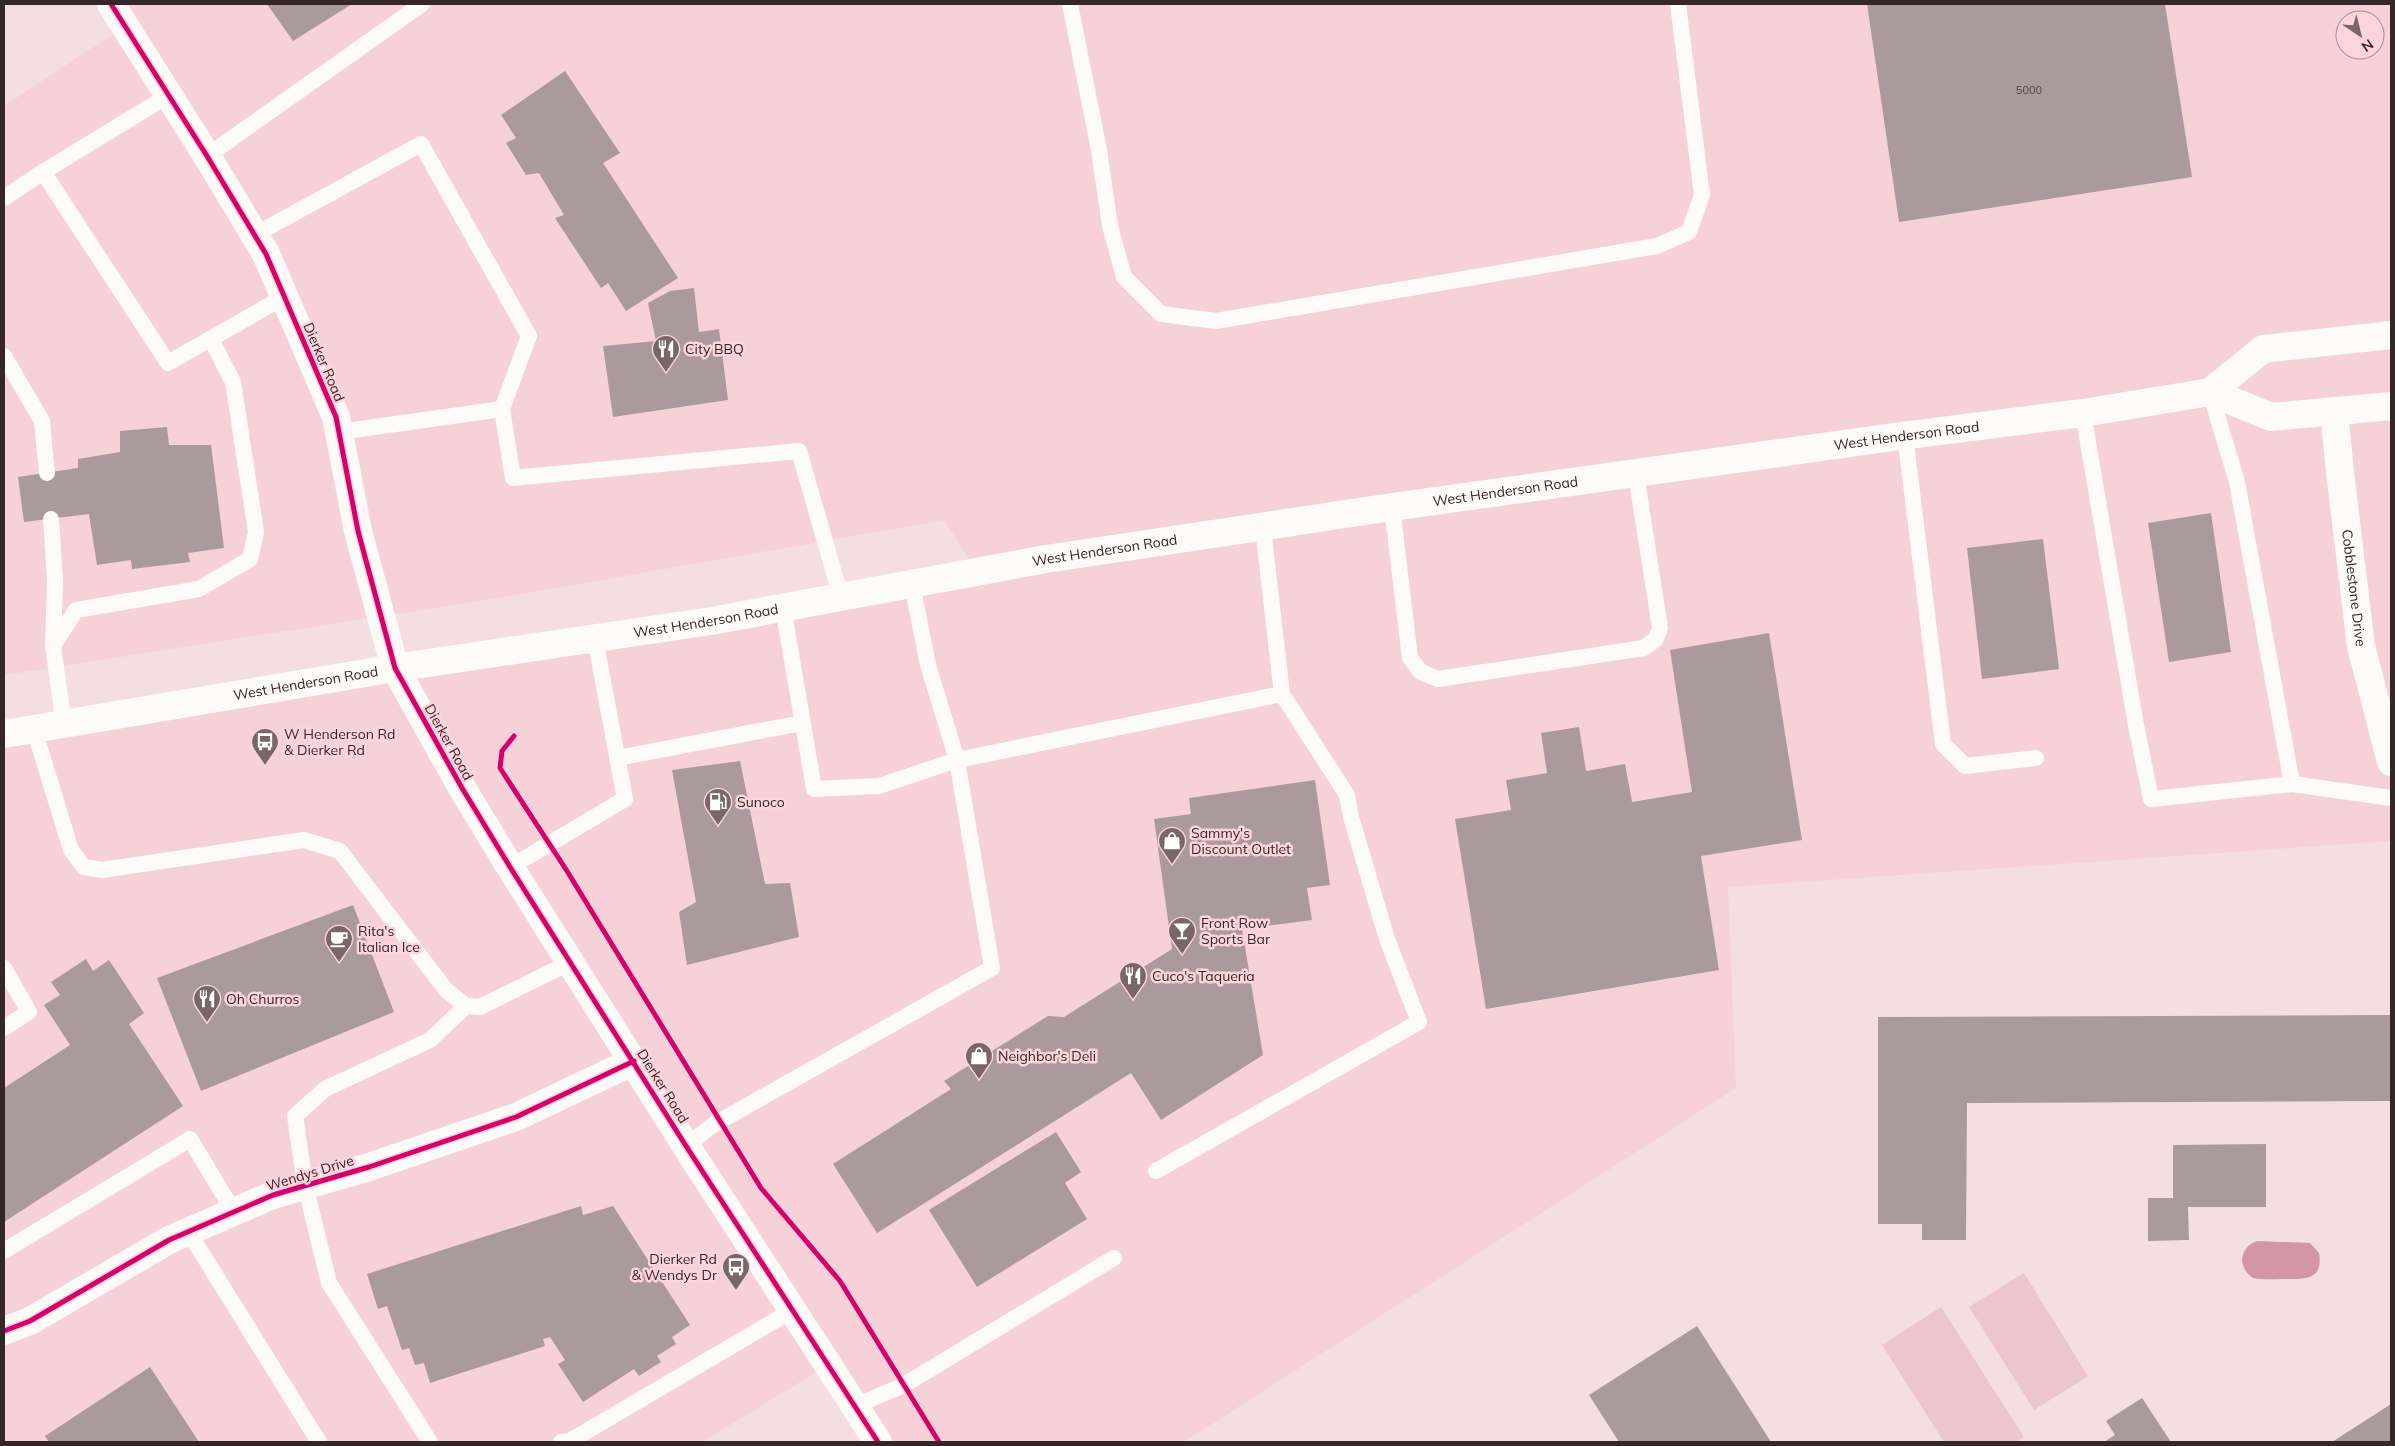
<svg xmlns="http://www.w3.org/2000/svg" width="2395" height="1446" font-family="Mulish,sans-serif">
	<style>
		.built { fill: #f6d1d7; fill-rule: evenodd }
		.green { fill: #ebc7cd }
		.water { fill: #d297a3 }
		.building { fill: #ab9a9d }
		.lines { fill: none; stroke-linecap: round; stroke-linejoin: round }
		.lane { stroke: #fdfafa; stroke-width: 16 }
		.street { stroke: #fdfafa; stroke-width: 28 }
		.secondary { stroke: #fdfafa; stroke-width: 28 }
		.cycleway-casing { stroke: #fed4db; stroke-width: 8 }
		.cycleway { stroke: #d6006c; stroke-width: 5 }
		.labels { text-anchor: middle; stroke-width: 5; stroke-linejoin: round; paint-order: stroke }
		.number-label { font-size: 11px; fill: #524346 }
		.poi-label { font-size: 14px; fill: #352629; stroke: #fed4db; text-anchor: start }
		.street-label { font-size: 14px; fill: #352629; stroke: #fed4db }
	</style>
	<rect width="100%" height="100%" fill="#f4dee1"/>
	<!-- built -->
	<path class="built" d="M 109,4 L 2391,4 L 2391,841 L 1728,887 L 1736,1088 L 1184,1442 L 878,1442 L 828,1365 L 702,1442 L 4,1442 L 4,734 L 977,571 L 944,520 L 505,597 L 4,675 L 4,106 L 124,27 ZM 2345,20 L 2375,20 L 2375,50 L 2345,50 Z"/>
	<!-- green -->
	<g class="green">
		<polygon points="2024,1273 2088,1376 2034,1410 1969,1307"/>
		<polygon points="1941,1307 2024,1437 2016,1442 1944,1442 1882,1345"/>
	</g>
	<!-- water -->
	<path class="water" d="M 2257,1241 L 2310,1243 L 2319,1253 C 2324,1282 2302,1279 2282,1279 C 2272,1279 2262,1280 2253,1278 C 2237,1267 2239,1248 2257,1241 Z"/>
	<!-- building -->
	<g class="building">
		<polygon points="267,4 352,4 293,41"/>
		<polygon points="1867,4 2165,4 2192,177 1899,222"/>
		<polygon points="565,71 620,153 603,163 678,278 626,311 608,283 601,288 555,218 564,215 539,173 526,175 506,143 516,138 501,115"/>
		<polygon points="694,288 699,332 719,329 728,400 613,417 603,346 656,341 648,303 670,291"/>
		<polygon points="167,427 169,445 211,445 224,548 188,553 190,562 132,569 131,560 97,565 89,514 24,522 18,477 78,468 78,459 120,452 120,431"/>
		<polygon points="2211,513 2231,652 2169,662 2148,523"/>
		<polygon points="2043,539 2059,669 1982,679 1967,548"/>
		<polygon points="1769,633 1802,840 1701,856 1719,970 1486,1009 1455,819 1511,810 1506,780 1547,773 1541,733 1579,727 1586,771 1625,764 1632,802 1692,792 1670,650"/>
		<polygon points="740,761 765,884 790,883 799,937 687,965 679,912 696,902 672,770"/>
		<polygon points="1315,780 1330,885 1307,888 1312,920 1242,929 1263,1055 1161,1120 1131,1073 877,1233 833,1164 951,1089 944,1081 1048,1016 1064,1017 1172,949 1154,819 1191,814 1189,798"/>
		<polygon points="353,905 394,1012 201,1091 157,978"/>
		<polygon points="86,959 93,971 109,960 144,1013 129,1024 183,1106 4,1222 4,1088 70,1045 44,1005 60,995 51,982"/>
		<polygon points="2391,1015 2391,1101 1967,1103 1966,1240 1922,1240 1922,1224 1878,1224 1878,1017"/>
		<polygon points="1056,1132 1081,1172 1065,1183 1087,1219 977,1287 929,1210"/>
		<polygon points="2266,1144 2266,1207 2188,1207 2189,1240 2148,1241 2148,1198 2173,1198 2173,1145"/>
		<polygon points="581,1206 583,1215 613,1206 690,1325 672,1337 676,1344 657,1356 661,1362 639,1376 634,1369 583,1402 558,1364 565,1360 550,1337 543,1339 545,1346 430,1383 424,1363 415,1365 409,1348 402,1350 387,1306 378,1309 367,1274"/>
		<polygon points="1697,1326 1771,1442 1619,1442 1589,1395"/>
		<polygon points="150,1367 199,1442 49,1442 45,1436"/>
		<polygon points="2142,1398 2171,1442 2104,1442 2115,1435 2106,1421"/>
		<polygon points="2391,1404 2391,1442 2332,1442"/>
	</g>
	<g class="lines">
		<!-- lane -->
		<g class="lane">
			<polyline points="1070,4 1099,150 1110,226 1124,277 1161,314 1216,321 1657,246 1689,232 1702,195 1678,4"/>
			<polyline points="169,95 43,172 168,363 284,297"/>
			<polyline points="207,156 422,4"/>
			<polyline points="4,198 43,172"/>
			<polyline points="254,235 421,144 529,336 502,409"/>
			<polyline points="4,356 42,421 47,473"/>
			<polyline points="2083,413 2136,725 2151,799 2292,784 2237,482 2210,392"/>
			<polyline points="339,432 502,409 513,478 799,451 841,597"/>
			<polyline points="1905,435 1943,744 1965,766 2036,758"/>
			<polyline points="1392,507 1410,658 1421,672 1438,679 1644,648 1656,639 1660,628 1636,474"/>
			<polyline points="51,519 55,581 53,646 64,725"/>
			<polyline points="783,607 814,789 879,786 957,760 1282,694"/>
			<polyline points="53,646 76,610 199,589 250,559 256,532 233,382 211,339"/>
			<polyline points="34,729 71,850 84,867 102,870 304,840 340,851 446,990 466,1006 480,1007 571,962"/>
			<polyline points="617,758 802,723"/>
			<polyline points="2292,784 2391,798"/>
			<polyline points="510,867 625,799 595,638"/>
			<polyline points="4,968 29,1012 4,1028"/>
			<polyline points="686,1146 713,1125 992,968 957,760 928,665 912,584"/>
			<polyline points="1156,1171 1419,1022 1387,939 1351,817 1347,795 1282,694 1263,528"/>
			<polyline points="188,1231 319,1442"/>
			<polyline points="4,1251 190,1139 234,1212"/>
			<polyline points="855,1406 904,1385 1114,1258"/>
			<polyline points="430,1442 329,1283 305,1184 295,1116 325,1089 430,1040 466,1006"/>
			<polyline points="561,1442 570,1441 793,1310"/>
		</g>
		<!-- street -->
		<g class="street">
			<path id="s1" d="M 2334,411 L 2340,472 L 2361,646 L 2391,762"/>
			<polyline points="4,1331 30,1321 169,1240 273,1195 369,1167 516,1117 634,1061"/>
		</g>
		<!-- secondary -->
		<g class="secondary">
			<polyline points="111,4 207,156 266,254 336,417 358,531 395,668 462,788 510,867 686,1146 878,1442"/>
			<polyline points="2210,392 2271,417 2391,406"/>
			<path id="s2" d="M 4,734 L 395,668 L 711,621 L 1046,559 L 1392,507 L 1886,438 L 2083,413 L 2210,392 L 2263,349 L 2391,335"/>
		</g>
		<defs>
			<g id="cycleway">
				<polyline points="111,4 207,156 266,254 336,417 358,531 395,668 462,788 510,867 686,1146 878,1442"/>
				<polyline points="514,736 502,751 500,768 567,871 761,1188 840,1281 939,1442"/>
				<polyline points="4,1331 30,1321 169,1240 273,1195 369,1167 516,1117 634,1061"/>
			</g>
		</defs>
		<!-- cycleway casing -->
		<use href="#cycleway" class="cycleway-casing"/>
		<!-- cycleway -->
		<use href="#cycleway" class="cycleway"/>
	</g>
	<!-- icons -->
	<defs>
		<symbol id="restaurant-pin" viewBox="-11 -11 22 30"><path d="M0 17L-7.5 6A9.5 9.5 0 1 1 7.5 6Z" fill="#786669" stroke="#fed4db"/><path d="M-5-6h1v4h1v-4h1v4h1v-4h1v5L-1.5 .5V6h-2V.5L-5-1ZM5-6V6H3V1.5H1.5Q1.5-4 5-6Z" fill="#fff"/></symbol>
		<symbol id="bus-pin" viewBox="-11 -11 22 30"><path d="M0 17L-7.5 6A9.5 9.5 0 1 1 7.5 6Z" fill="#786669" stroke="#fed4db"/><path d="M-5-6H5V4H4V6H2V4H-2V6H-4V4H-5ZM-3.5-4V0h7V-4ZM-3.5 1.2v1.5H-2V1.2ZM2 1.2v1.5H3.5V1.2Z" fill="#fff"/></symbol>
		<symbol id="fuel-pin" viewBox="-11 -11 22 30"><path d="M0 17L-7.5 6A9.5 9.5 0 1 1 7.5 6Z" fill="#786669" stroke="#fed4db"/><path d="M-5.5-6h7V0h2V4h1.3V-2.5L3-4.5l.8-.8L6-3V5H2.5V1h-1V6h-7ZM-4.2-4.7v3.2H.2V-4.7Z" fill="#fff"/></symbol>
		<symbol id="shop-pin" viewBox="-11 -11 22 30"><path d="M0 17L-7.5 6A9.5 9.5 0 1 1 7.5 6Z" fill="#786669" stroke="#fed4db"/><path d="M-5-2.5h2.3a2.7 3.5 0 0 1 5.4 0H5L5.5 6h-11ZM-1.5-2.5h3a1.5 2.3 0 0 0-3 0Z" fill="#fff"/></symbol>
		<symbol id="bar-pin" viewBox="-11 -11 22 30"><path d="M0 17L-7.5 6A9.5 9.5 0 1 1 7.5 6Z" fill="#786669" stroke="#fed4db"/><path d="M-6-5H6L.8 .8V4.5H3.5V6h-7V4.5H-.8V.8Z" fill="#fff"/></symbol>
		<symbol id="cafe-pin" viewBox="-11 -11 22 30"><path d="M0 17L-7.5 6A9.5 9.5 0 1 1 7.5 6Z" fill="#786669" stroke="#fed4db"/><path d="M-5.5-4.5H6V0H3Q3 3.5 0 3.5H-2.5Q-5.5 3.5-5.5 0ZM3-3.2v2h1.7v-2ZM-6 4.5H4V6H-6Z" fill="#fff"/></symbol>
	</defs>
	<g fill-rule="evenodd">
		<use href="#restaurant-pin" x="650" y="333" width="32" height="43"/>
		<use href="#bus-pin" x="249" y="726" width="32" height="43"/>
		<use href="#fuel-pin" x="702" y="786" width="32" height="43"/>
		<use href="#shop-pin" x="1156" y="825" width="32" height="43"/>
		<use href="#bar-pin" x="1166" y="915" width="32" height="43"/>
		<use href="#cafe-pin" x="323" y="923" width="32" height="43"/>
		<use href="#restaurant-pin" x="1117" y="960" width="32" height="43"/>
		<use href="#restaurant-pin" x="191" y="983" width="32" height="43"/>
		<use href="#shop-pin" x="963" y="1040" width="32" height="43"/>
		<use href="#bus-pin" x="720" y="1251" width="32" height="43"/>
	</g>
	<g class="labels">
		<!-- number labels -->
		<g class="number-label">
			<text x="2029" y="94">5000</text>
		</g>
		<!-- poi labels -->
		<g class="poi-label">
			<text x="685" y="354">City BBQ</text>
			<text x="284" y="739">W Henderson Rd<tspan x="284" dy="16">&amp; Dierker Rd</tspan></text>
			<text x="737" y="807">Sunoco</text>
			<text x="1191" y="838">Sammy's<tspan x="1191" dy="16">Discount Outlet</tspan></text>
			<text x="1201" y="928">Front Row<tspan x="1201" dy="16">Sports Bar</tspan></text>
			<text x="358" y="936">Rita's<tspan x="358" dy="16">Italian Ice</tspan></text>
			<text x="1152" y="981">Cuco's Taqueria</text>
			<text x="226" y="1004">Oh Churros</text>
			<text x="998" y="1061">Neighbor's Deli</text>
			<text x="717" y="1264" text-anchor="end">Dierker Rd<tspan x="717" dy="16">&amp; Wendys Dr</tspan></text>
		</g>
		<!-- street labels -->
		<g class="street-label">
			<text transform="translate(324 362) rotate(67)" y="5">Dierker Road</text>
			<text dy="5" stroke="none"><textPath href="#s2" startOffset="1926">West Henderson Road</textPath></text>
			<text dy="5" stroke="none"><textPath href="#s2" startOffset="1521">West Henderson Road</textPath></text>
			<text dy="5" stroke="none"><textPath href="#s2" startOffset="1116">West Henderson Road</textPath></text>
			<text dy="5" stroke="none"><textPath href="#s1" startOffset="178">Cobblestone Drive</textPath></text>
			<text dy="5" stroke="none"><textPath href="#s2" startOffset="711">West Henderson Road</textPath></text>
			<text dy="5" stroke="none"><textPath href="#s2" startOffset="306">West Henderson Road</textPath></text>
			<text transform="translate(449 742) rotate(61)" y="5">Dierker Road</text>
			<text transform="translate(663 1086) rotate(58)" y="5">Dierker Road</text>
			<text transform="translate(310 1173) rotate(-17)" y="5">Wendys Drive</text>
		</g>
	</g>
	<!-- border -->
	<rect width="2395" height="1446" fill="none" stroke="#352629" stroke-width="10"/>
	<!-- north arrow -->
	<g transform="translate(2360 35) rotate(145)"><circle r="24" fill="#fed4db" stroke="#ae8e94"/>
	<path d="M0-4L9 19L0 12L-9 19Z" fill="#786669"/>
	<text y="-8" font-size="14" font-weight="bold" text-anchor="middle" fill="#352629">N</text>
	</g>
</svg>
